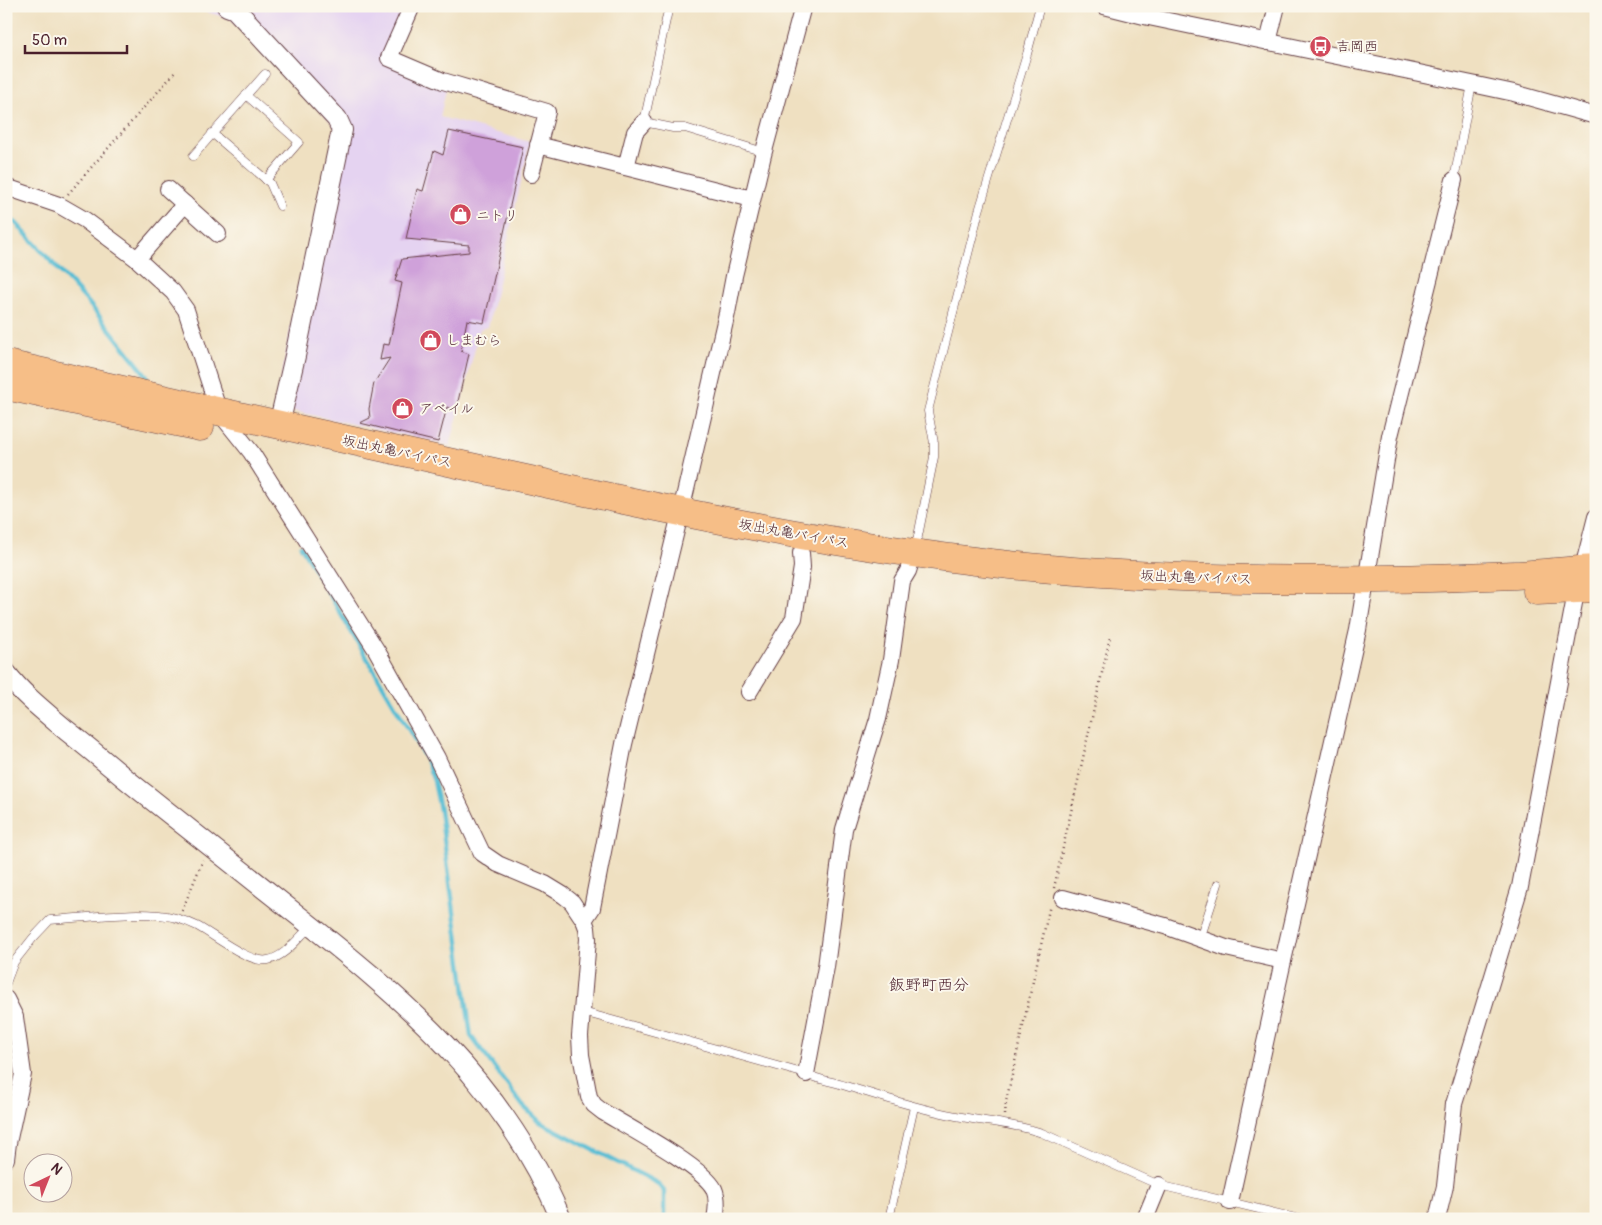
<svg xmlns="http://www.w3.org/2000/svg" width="1602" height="1225" font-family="Pangolin,'Klee One',sans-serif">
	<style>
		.built { fill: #e5d3f1 }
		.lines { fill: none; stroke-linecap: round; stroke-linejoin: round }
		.stream { stroke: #55bcd3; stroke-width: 4.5 }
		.building { fill: #cfa1da }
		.service-casing { stroke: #633c42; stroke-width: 9 }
		.minor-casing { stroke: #633c42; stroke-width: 18 }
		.tertiary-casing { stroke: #633c42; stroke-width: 22 }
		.trunk-casing { stroke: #633c42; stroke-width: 29 }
		.path { stroke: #633c42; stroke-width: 2.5; stroke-dasharray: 1 4; stroke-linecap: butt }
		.service { stroke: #fff; stroke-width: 8 }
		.minor { stroke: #fff; stroke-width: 16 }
		.tertiary { stroke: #fff; stroke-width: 20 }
		.trunk { stroke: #f6be87; stroke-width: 28 }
		.labels { text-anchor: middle; stroke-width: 4; stroke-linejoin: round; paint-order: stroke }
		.poi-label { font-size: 14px; fill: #4a1f2b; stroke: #fbf7ec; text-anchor: start }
		.street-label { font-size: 14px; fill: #4a1f2b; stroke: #fbf7ec }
		.quarter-label { font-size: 16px; fill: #4a1f2b; stroke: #fbf7ec }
	</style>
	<rect width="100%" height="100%" fill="#fbf7ec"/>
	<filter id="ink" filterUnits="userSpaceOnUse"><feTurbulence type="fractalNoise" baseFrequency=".02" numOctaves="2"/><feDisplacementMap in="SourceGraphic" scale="10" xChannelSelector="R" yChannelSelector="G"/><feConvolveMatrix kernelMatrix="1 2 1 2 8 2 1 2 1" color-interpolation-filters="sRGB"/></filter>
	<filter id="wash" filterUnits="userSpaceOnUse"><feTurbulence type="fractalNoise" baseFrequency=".0096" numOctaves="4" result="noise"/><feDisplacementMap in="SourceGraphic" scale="20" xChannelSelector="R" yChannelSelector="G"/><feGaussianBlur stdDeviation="1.12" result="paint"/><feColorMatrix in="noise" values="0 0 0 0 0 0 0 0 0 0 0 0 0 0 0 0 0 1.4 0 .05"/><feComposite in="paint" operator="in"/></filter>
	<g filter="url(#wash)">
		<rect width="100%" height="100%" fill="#efe0c1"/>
		<!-- built -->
		<polygon class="built" points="185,6 407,6 384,58 447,85 440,117 530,142 488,327 480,329 450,446 276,407 299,282 336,132 333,124 231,19"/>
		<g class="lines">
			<!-- stream -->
			<g class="stream">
				<polyline points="6,217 16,223 87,301 147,376"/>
				<polyline points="301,546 425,757 434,781 440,810 471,1036 523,1106 540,1122 657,1183 664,1191 664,1219"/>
			</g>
		</g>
		<g id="blocks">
			<!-- building -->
			<polygon class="building" points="449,131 523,147 484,323 467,320 461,351 469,354 456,410 447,407 438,442 360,423 370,418 369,409 374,383 390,358 380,360 383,344 389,345 402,283 395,281 402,259 469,252 469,245 406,239 417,189 423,191 434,151 443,155"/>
		</g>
	</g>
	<g filter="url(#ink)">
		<use href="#blocks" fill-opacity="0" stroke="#633c42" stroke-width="1"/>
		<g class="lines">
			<defs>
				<g id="service">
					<polyline points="669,6 644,122 673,128 685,128 764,152"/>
					<polyline points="246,95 299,142 266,180"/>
					<polyline points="212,133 270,183 280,206"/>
					<polyline points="193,156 265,74"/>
					<polyline points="1454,180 1472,84"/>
					<polyline points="917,541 934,457 934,443 928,411 979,211 1027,54 1040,6"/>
					<polyline points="1200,939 1218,884"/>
					<path d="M 6,983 L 14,962 L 33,938 L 50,920 C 86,918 142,909 176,918 C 183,920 191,923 197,926 C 214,935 250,964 268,960 C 285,957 298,938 310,927"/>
					<path d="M 583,1012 L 806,1074 C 818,1080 832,1081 846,1086 C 882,1097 918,1109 956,1116 C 985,1122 1014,1123 1042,1133 L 1159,1185 L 1300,1219"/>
					<polyline points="889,1219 914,1107"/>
				</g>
				<g id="minor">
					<polyline points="412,6 389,58 443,81 547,112 531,174"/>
					<polyline points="1104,6 1144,16 1472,84 1514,93 1596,116"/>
					<polyline points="1268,42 1277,6"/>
					<polyline points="538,145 752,199"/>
					<polyline points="626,167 635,132 644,122"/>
					<path d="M 6,187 L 59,205 L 85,220 L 137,259 L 173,292 L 186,310 L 219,412 L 251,452 L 377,651 L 437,758 L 482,853 L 498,864 L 545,884 L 563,895 L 572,902 L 584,920 L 587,928 L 588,939 L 580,1036 L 581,1055 L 589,1097 L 594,1105 L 603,1112 C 626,1126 703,1167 714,1189 C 718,1198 717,1209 715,1219"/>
					<polyline points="168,189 218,234"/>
					<polyline points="137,259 185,204"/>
					<polyline points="749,692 794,618 802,567 801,553"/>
					<polyline points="1063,898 1165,926 1226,948 1283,961"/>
					<polyline points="584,920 592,908 624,744 684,498 727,313 734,276 763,155 803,6"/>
					<polyline points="6,999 15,1017 23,1074 8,1143 6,1159"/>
					<polyline points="806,1074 826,967 844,829 878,719 891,660 902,581 908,571 916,546"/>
					<polyline points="1230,1202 1283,961 1358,630 1390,436 1454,180"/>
					<polyline points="1145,1219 1159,1185"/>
					<polyline points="1437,1219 1445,1186 1454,1104 1520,887 1574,603 1596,517"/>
				</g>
				<g id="tertiary">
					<polyline points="227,6 235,9 337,119 342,130 295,356 279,425"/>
					<path d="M 6,673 C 23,695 45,712 66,730 C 93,751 119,774 146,795 C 194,833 243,872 291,910 C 403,998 505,1084 561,1219"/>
				</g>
				<g id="trunk">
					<path d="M 6,364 C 175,402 343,439 512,476 C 707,519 903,560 1102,573 C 1239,582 1378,581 1515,575 C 1542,574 1569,570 1596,569"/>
					<polyline points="6,386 200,427"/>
					<polyline points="1537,591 1596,588"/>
				</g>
			</defs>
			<!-- service casing -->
			<use href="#service" class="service-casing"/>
			<!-- minor casing -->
			<use href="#minor" class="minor-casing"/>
			<!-- tertiary casing -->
			<use href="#tertiary" class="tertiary-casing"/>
			<!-- trunk casing -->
			<use href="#trunk" class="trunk-casing"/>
			<!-- path -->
			<g class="path">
				<polyline points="68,194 176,71"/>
				<polyline points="1054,888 1110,637"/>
				<polyline points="182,911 203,860"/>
				<polyline points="1005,1115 1006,1102 1050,905"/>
			</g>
			<!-- service -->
			<use href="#service" class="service"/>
			<!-- minor -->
			<use href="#minor" class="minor"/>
			<!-- tertiary -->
			<use href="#tertiary" class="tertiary"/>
			<!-- trunk -->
			<use href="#trunk" class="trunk"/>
		</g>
	</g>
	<!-- icons -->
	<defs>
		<symbol id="bus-disc" viewBox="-11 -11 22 22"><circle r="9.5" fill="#d1495b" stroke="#fbf7ec"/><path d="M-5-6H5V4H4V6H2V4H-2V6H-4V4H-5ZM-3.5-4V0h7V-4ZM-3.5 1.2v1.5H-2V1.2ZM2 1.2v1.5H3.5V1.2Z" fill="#fff"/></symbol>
		<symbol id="shop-disc" viewBox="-11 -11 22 22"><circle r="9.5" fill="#d1495b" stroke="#fbf7ec"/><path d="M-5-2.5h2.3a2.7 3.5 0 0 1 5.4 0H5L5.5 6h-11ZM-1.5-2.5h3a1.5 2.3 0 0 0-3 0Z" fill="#fff"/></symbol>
	</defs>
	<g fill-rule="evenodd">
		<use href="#bus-disc" x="1308" y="34" width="25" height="25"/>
		<use href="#shop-disc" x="448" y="202" width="25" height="25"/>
		<use href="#shop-disc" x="418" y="328" width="25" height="25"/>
		<use href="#shop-disc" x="390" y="396" width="25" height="25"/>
	</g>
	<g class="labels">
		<!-- poi labels -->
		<g class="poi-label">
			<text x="1336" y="51">吉岡西</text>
			<text x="476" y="220">ニトリ</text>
			<text x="446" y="345">しまむら</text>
			<text x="419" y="413">アベイル</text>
		</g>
		<!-- street labels -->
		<g class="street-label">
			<text transform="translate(397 451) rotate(12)" y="5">坂出丸亀バイパス</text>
			<text transform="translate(794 533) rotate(10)" y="5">坂出丸亀バイパス</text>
			<text transform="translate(1196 577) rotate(2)" y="5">坂出丸亀バイパス</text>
		</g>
		<!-- quarter labels -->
		<g class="quarter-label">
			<text x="929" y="990">飯野町西分</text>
		</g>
	</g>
	<!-- margin -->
	<rect width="1602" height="1225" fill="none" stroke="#fbf7ec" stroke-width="25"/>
	<!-- north arrow -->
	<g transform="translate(48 1178) rotate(43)"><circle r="24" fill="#fbf7ec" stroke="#b4a19f"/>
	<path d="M0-4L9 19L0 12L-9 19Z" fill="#d1495b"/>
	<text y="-8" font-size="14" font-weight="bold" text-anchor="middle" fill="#4a1f2b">N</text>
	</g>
	<!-- scale -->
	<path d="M25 45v8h102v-8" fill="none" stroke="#4a1f2b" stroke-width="2.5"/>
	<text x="32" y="45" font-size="15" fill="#4a1f2b" stroke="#fbf7ec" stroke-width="4" paint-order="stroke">50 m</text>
</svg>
